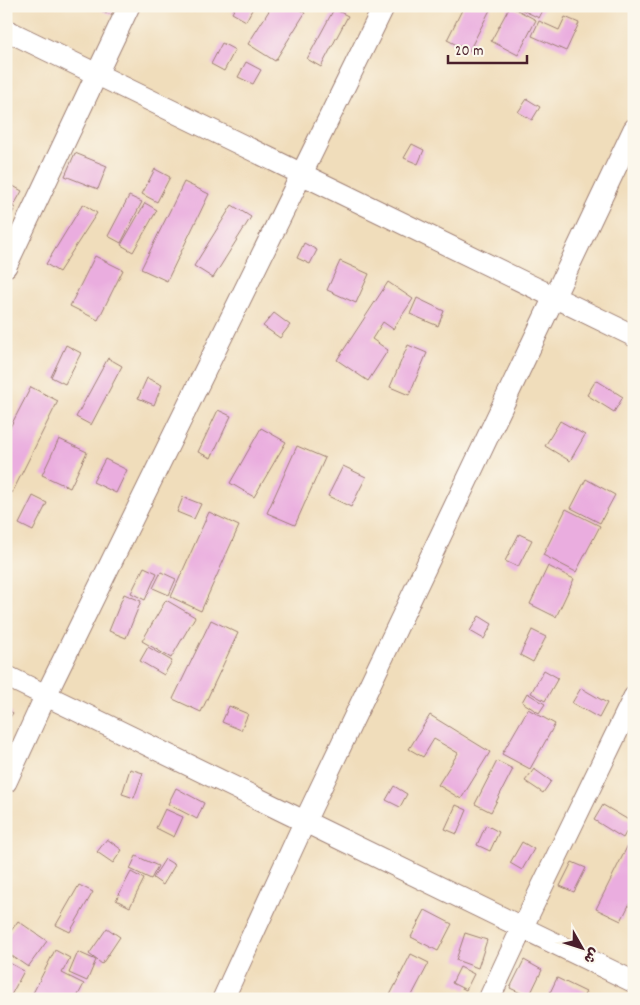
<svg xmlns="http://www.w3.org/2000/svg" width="640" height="1005" font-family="Dekko,'Playpen Sans Arabic',sans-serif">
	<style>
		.building { fill: #eaaddf }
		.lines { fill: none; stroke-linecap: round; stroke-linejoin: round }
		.minor-casing { stroke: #9d7e73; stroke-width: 23 }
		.minor { stroke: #fff; stroke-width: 21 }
	</style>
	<rect width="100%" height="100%" fill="#fbf7ec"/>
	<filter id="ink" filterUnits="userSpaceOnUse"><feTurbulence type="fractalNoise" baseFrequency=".02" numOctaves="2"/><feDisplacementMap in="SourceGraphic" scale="10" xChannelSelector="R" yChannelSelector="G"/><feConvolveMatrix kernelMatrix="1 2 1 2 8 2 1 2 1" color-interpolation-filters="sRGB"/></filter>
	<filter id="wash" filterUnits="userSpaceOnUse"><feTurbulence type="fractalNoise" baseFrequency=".0096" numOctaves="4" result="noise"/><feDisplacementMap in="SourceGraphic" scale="20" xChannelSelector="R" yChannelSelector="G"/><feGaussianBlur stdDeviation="1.12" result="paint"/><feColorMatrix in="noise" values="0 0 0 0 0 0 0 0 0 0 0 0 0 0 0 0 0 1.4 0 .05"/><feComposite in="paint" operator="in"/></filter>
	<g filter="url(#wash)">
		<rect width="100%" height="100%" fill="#f0ddbb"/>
		<g id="blocks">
			<!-- building -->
			<g class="building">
				<polygon points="93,6 116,6 111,15"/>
				<polygon points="236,6 254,6 246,21 232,13"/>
				<polygon points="272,6 294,6 305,13 275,61 248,44"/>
				<polygon points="464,6 492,6 469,51 447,40"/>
				<polygon points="510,6 536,20 518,55 491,41"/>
				<polygon points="514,6 545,6 539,18"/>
				<polygon points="334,9 348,16 321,67 307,59"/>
				<polygon points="565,17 579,23 566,51 532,36 539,21 559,30"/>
				<polygon points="222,43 235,50 224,71 211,64"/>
				<polygon points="246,62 261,70 253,84 238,77"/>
				<polygon points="527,99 540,107 532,120 518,112"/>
				<polygon points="412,144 424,150 418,164 404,158"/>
				<polygon points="75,153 107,166 98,189 65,176"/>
				<polygon points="155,169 170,177 157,202 142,194"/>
				<polygon points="6,182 22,191 13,207 15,208 6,225"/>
				<polygon points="184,182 209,194 167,281 141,269"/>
				<polygon points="129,196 142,202 121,243 108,236"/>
				<polygon points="145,203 157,210 133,252 121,245"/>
				<polygon points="83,204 97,213 59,272 46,264"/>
				<polygon points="232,205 251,217 213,278 194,266"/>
				<polygon points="304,243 317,250 310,264 297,258"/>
				<polygon points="95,256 123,270 98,320 70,306"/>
				<polygon points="340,261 369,274 356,303 327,290"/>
				<polygon points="388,282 413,299 393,329 383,322 372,339 388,350 368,381 337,360"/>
				<polygon points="417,298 444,311 438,326 410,314"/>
				<polygon points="274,313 290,325 280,338 263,326"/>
				<polygon points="66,345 81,353 65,384 51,377"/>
				<polygon points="408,345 427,353 409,395 390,387"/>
				<polygon points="108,358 122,366 91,425 76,417"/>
				<polygon points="147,378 162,385 154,405 138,398"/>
				<polygon points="596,380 623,397 614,412 587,395"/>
				<polygon points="31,387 58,401 12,493 6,490 6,435"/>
				<polygon points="218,410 231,416 211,458 198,452"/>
				<polygon points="560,421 585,435 570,461 545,446"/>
				<polygon points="261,428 286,442 254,497 230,483"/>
				<polygon points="59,439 87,452 70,488 42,475"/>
				<polygon points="297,446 325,458 295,525 267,513"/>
				<polygon points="105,459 127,470 116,493 93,482"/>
				<polygon points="343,466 366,477 351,507 328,496"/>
				<polygon points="586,479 615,495 600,523 571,508"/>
				<polygon points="33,496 47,503 33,531 19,524"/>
				<polygon points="183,497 201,504 194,519 177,512"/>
				<polygon points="566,509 600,526 576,572 543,555"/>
				<polygon points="209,512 239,526 201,611 171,597"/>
				<polygon points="519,534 532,540 518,567 505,561"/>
				<polygon points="548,566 574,579 556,617 530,604"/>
				<polygon points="144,567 157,573 145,600 131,593"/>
				<polygon points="161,572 176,579 169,595 153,588"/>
				<polygon points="124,594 141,601 126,638 109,631"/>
				<polygon points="166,600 195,617 171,658 142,641"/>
				<polygon points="479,616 492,624 484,639 470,631"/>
				<polygon points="211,620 238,633 201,712 173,699"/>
				<polygon points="532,630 546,637 533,662 520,655"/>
				<polygon points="148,647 172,661 164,675 140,661"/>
				<polygon points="544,670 558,678 545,701 531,693"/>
				<polygon points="581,688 607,703 599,718 572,703"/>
				<polygon points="527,693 545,704 539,713 522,702"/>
				<polygon points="229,706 248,714 241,730 222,722"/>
				<polygon points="6,709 13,713 6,723"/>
				<polygon points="528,709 555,724 530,769 502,754"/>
				<polygon points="430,715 490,752 461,799 438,785 458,753 434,739 423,757 409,749"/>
				<polygon points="497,761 513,769 491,812 475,804"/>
				<polygon points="130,769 143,773 134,798 122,794"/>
				<polygon points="534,769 551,781 543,793 525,781"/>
				<polygon points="394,786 407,794 400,807 386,800"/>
				<polygon points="176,788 204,803 197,819 168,804"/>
				<polygon points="456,805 467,810 457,834 445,829"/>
				<polygon points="603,805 632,822 623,838 594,820"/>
				<polygon points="165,809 183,817 174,837 156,828"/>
				<polygon points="486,825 499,832 490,851 477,845"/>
				<polygon points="634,833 634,895 621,921 596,909"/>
				<polygon points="107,839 122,850 113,863 97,852"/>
				<polygon points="522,842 534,849 522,870 510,863"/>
				<polygon points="136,856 158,866 151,879 130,869"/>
				<polygon points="165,859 175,865 163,885 153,878"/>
				<polygon points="572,862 586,868 574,892 560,886"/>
				<polygon points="131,872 144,879 130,907 116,900"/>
				<polygon points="79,885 93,892 70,932 56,925"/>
				<polygon points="425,910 452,924 438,951 411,937"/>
				<polygon points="18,921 47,941 28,967 6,952 6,938"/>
				<polygon points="107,928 120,937 102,964 89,954"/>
				<polygon points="465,933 487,940 478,968 456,960"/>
				<polygon points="55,950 70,958 62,973 84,984 76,999 30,999"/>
				<polygon points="78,952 96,960 87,981 69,973"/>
				<polygon points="411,954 429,963 410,999 393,999 389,997"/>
				<polygon points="524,960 542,970 529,997 510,988"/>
				<polygon points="6,961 24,971 9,999 6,999"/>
				<polygon points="460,967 474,974 466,990 452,983"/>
				<polygon points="557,978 586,992 582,999 547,999"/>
			</g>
		</g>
	</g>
	<g filter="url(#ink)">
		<use href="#blocks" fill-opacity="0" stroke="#9d7e73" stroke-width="1"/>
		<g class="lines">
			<defs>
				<g id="minor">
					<polyline points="6,30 634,336"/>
					<polyline points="6,266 129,6"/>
					<polyline points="6,676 634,982"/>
					<polyline points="6,782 46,695 384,6"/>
					<polyline points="223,999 305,821 634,129"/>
					<polyline points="489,999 522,928 634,697"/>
				</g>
			</defs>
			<!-- minor casing -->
			<use href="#minor" class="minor-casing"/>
			<!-- minor -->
			<use href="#minor" class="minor"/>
		</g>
	</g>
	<!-- margin -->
	<rect width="640" height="1005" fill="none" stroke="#fbf7ec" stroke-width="25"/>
	<!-- north arrow -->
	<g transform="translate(582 948) rotate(129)" stroke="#fbf7ec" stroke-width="4" paint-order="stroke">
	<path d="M0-4L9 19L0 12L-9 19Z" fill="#4a1f2b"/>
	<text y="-8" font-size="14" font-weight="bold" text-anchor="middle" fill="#4a1f2b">ش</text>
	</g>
	<!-- scale -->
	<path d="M448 55v8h79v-8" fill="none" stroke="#4a1f2b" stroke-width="2.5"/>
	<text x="455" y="55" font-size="15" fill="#4a1f2b" stroke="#fbf7ec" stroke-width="4" paint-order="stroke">20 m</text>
</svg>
